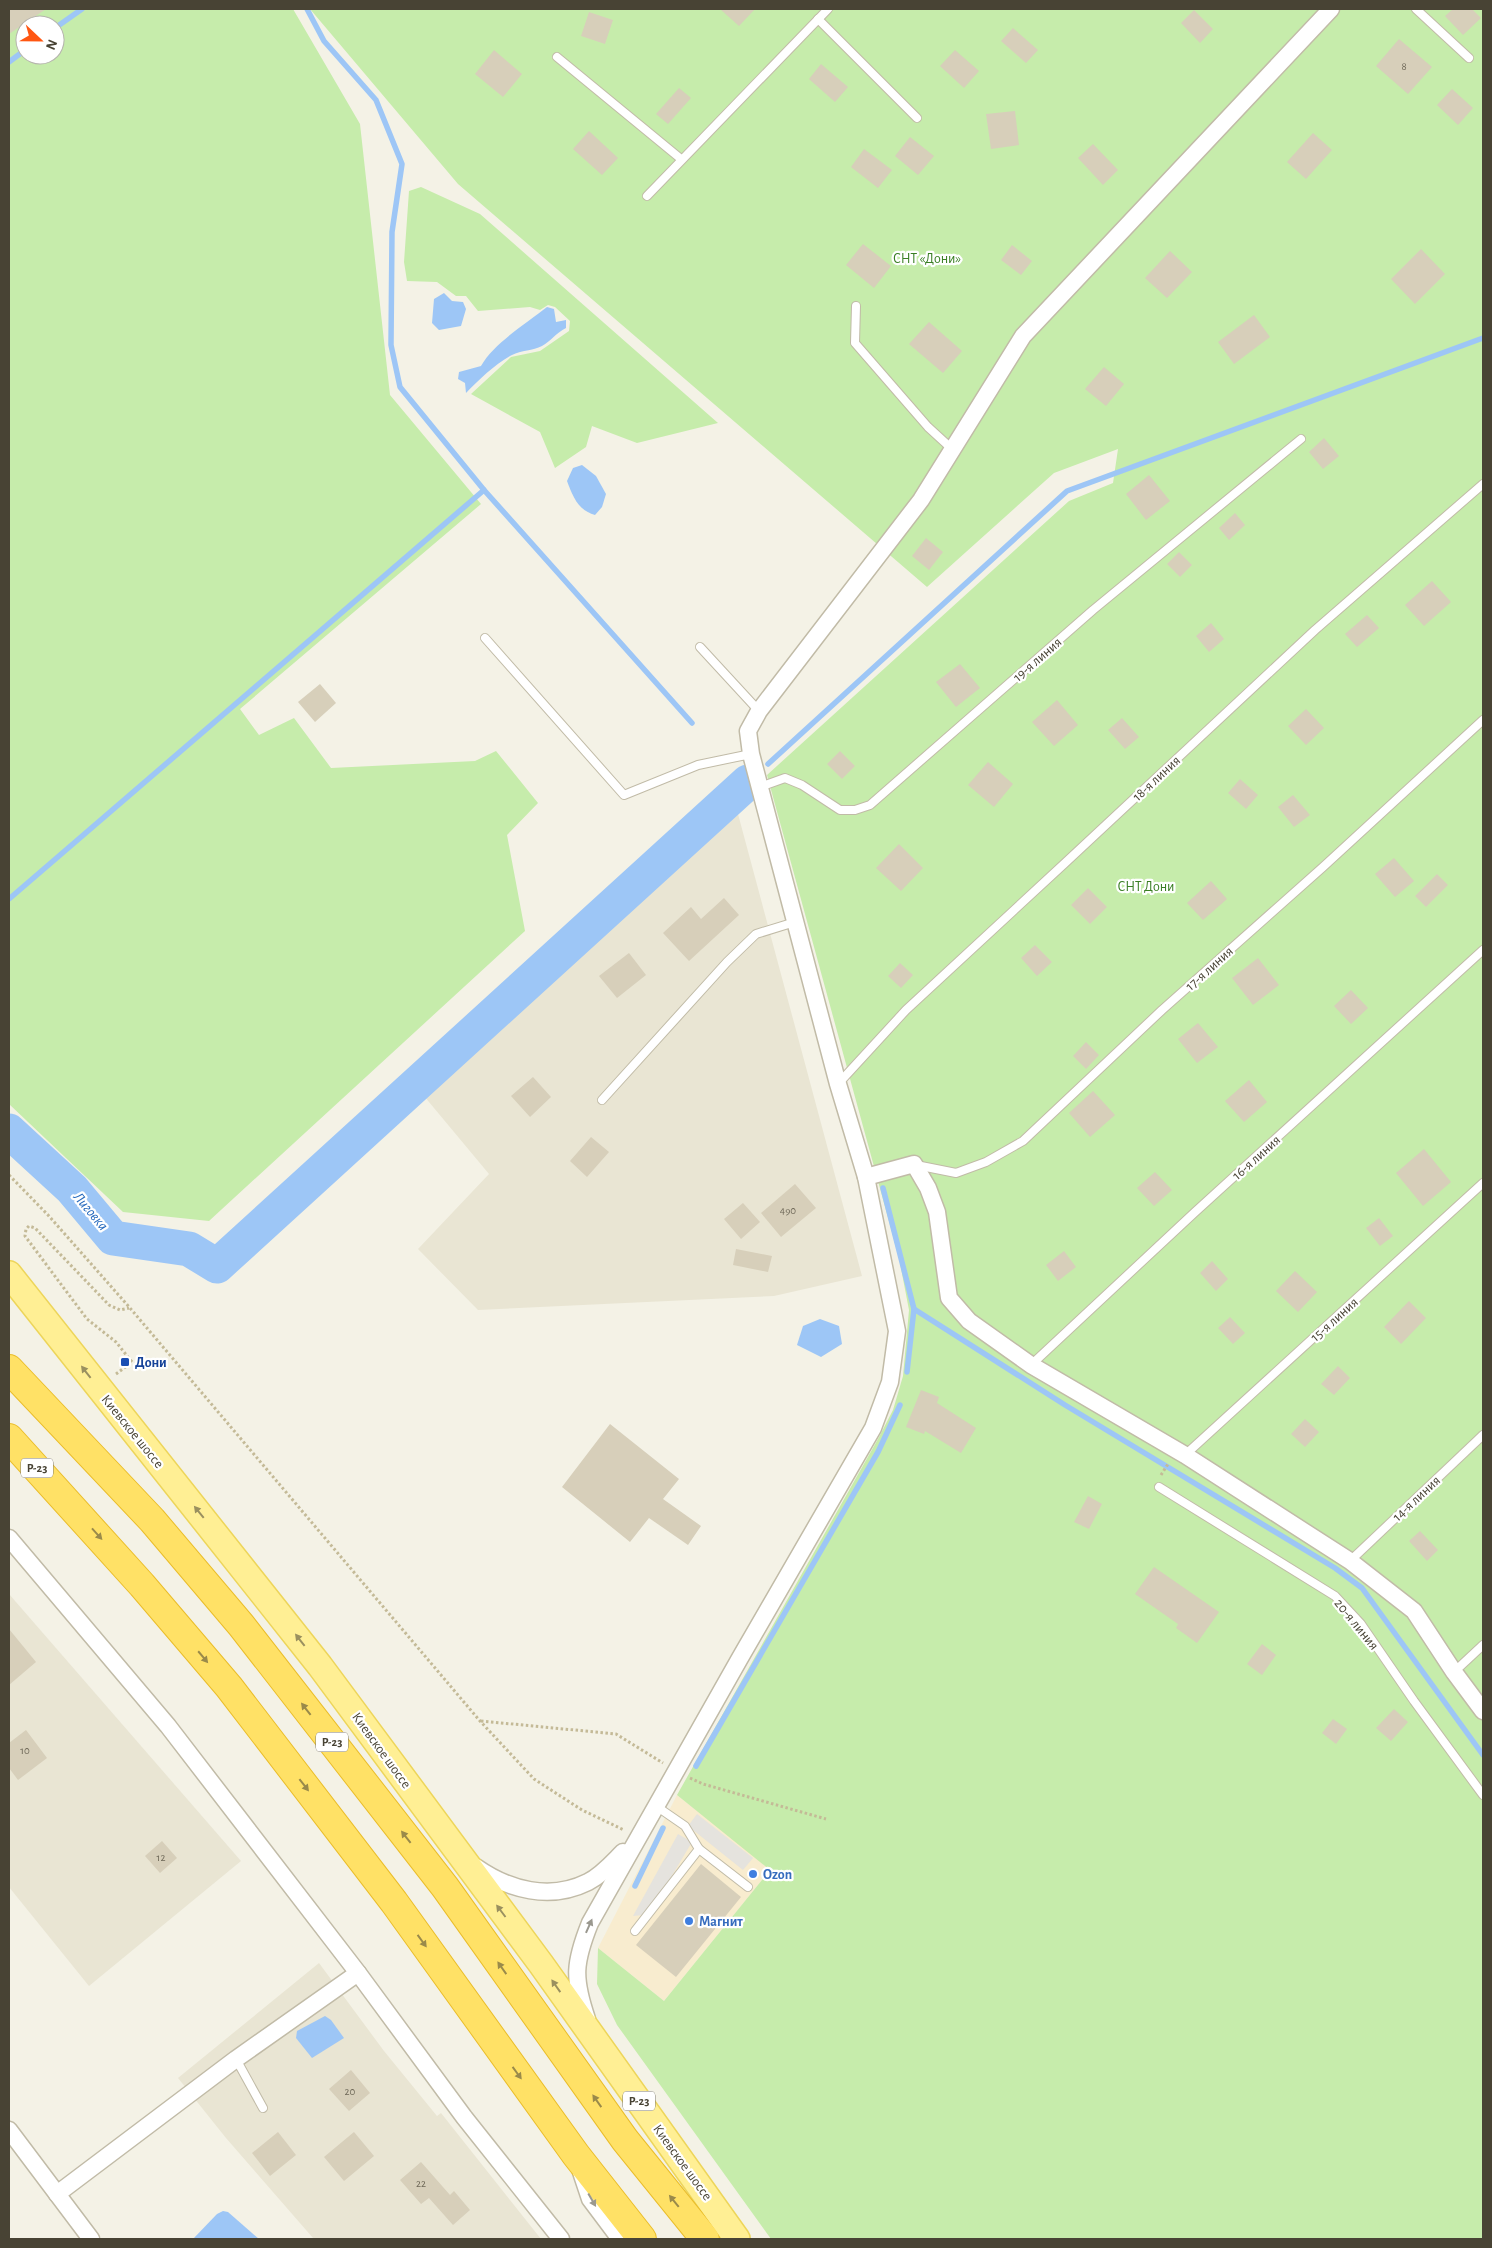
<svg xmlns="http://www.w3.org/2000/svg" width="1492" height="2248" font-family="'Alegreya Sans',sans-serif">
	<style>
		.residential { fill: #e9e5d3 }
		.commercial { fill: #f8eccf }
		.green { fill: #c6ecab; fill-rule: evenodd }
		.parking { fill: #e5e3de }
		.water { fill: #9dc6f6 }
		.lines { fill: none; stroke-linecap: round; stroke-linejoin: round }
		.stream { stroke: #9dc6f6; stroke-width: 5.5 }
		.river { stroke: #9dc6f6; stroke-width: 35 }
		.building { fill: #d7cfba }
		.lane-casing { stroke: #c1bba7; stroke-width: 10 }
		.street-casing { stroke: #c1bba7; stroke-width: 19 }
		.primary-casing { stroke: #edd55a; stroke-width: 28 }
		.highway-casing { stroke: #eabd2a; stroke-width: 30 }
		.path { stroke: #c4ba97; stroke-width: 3; stroke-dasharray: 2.5 2.5; stroke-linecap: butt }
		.lane { stroke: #fff; stroke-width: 8 }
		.street { stroke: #fff; stroke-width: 16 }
		.primary { stroke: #ffef94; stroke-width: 25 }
		.highway { stroke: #ffe166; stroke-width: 28 }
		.oneway { fill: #9a905f }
		.oneway2 { fill: #9a8a4a }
		.oneway3 { fill: #9a988f }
		.transit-dot { fill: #1a4fb4; stroke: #fff; stroke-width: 2 }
		.shop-dot { fill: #3f7fe0; stroke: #fff; stroke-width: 2 }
		.labels { text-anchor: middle; stroke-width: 4.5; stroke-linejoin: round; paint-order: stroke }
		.number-label { font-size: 11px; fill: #6c6656 }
		.shield { fill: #fff; stroke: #7f7b71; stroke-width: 1 }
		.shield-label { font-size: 12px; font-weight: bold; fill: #484334 }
		.park-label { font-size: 14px; fill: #397e23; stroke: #fff }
		.street-label { font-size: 14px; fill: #484334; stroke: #fff }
		.transit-label { font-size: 14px; font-weight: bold; fill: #164399; stroke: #fff; text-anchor: start }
		.shop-label { font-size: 14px; font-weight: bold; fill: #366cbe; stroke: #fff; text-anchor: start }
		.water-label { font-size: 15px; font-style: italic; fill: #2468bc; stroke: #fff }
	</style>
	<rect width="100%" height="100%" fill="#f4f2e6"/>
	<!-- residential -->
	<g class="residential">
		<polygon points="738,814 862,1276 774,1296 478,1310 418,1249 489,1174 419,1090"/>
		<polygon points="9,1594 241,1861 89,1986 9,1887"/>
		<polygon points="319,1963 384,2051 437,2116 441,2113 541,2239 312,2239 313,2238 226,2138 178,2078"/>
	</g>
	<!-- commercial -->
	<polygon class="commercial" points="677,1795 771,1869 664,2001 598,1948"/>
	<!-- green -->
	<g class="green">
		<path d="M 9,9 L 293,9 L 360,124 L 390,395 L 481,504 L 240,709 L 259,735 L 294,718 L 331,768 L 475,761 L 496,751 L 538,803 L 507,835 L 525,931 L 209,1221 L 123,1212 L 9,1104 ZM 25,25 L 55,25 L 55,55 L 25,55 Z"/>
		<polygon points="310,9 1483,9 1483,2239 771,2239 617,2025 597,1984 598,1948 664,2001 770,1870 677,1795 878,1439 893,1410 903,1376 909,1310 899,1258 767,775 1069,501 1113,483 1118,449 1054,473 927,587 458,184"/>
		<polygon points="421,187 480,214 718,423 637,443 592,426 586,447 555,468 540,432 471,394 511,357 540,351 569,331 570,321 555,307 548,305 540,310 530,307 478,311 466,296 456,296 437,282 407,281 404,262 409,191"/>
	</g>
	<!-- parking -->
	<g class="parking">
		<polygon points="697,1814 753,1858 743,1870 688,1826"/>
		<polygon points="678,1834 692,1842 664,1889 644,1915 633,1916"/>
	</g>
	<!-- water -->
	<g class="water">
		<polygon points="444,293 452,301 463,302 466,309 461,326 439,330 432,323 434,299"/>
		<path d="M 547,307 L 554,309 L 556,322 L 566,320 L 566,328 C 556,333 551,341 542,346 C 533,351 521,350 512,355 C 495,364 480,379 466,393 L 465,383 L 458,379 L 459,372 L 481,366 C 494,343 527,323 547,307 Z"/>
		<path d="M 582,465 L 596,476 L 606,494 L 602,507 L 595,515 C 578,510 573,497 567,481 L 573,468 Z"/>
		<polygon points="820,1319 839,1326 842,1344 821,1357 797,1345 803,1326"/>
		<polygon points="325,2016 331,2020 344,2038 312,2058 296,2038 297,2031"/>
		<polygon points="223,2211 228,2212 259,2239 193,2239 217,2214"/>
	</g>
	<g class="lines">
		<!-- stream -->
		<g class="stream">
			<polyline points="307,9 324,41 376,100 402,164 392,232 391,345 400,387 484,490 692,723"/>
			<polyline points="55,28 82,9"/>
			<polyline points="9,62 25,50"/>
			<polyline points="768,764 1067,491 1483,338"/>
			<polyline points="9,899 484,490"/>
			<polyline points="883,1188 914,1309 907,1372"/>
			<polyline points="914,1309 1065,1405 1335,1568 1362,1588 1483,1755"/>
			<polyline points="696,1766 878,1452 900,1405"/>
			<polyline points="635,1886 663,1828"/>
		</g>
		<!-- river -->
		<polyline class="river" points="9,1131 72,1189 113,1238 189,1249 217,1266 748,782"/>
	</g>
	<!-- building -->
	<g class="building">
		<polygon points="9,9 46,9 9,34"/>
		<polygon points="720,9 755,9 739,26"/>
		<polygon points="1453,9 1472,9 1481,18 1463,35 1445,16"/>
		<polygon points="1194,10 1213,29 1200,43 1181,23"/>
		<polygon points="589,12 613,20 605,44 581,36"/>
		<polygon points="1013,28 1038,50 1026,63 1001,41"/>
		<polygon points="1399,39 1432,67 1408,94 1376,66"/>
		<polygon points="494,50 522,74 503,97 475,74"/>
		<polygon points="955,50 979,71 964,88 940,66"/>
		<polygon points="821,64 848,87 835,102 809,79"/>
		<polygon points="679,88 691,98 668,124 656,114"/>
		<polygon points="1452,89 1473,108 1458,125 1437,105"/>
		<polygon points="1015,111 1019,145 991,149 986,114"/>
		<polygon points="589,131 618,158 602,175 573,149"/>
		<polygon points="1313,133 1332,150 1306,179 1287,162"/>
		<polygon points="910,137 934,156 918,175 895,156"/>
		<polygon points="1093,144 1118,170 1103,185 1078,158"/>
		<polygon points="864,149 892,170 878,188 851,167"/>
		<polygon points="863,244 891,266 874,288 846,265"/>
		<polygon points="1012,245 1032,261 1021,275 1001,260"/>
		<polygon points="1421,249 1445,274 1415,304 1391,279"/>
		<polygon points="1170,251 1192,272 1167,298 1145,278"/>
		<polygon points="1254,315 1270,337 1234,364 1218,342"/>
		<polygon points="929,322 962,351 943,373 909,344"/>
		<polygon points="1104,367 1124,384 1106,406 1085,389"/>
		<polygon points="1324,438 1339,456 1323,469 1309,452"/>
		<polygon points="1149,475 1170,501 1146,520 1126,494"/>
		<polygon points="1235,513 1245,525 1229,540 1219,528"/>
		<polygon points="926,538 943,552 929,570 912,556"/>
		<polygon points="1179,552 1192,565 1180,577 1167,564"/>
		<polygon points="1432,581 1451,602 1424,626 1405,605"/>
		<polygon points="1367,615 1379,628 1357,647 1345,634"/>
		<polygon points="1211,623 1224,639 1209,652 1196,636"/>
		<polygon points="960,664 980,688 956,707 936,682"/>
		<polygon points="320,684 336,703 315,722 298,702"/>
		<polygon points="1057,700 1078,725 1054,746 1032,722"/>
		<polygon points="1306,709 1324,728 1306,745 1288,726"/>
		<polygon points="1122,718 1139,737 1125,749 1108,730"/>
		<polygon points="840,751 855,766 842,779 827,764"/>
		<polygon points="988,762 1013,784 994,807 968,785"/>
		<polygon points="1240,779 1258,795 1246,809 1228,793"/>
		<polygon points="1293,795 1310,815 1294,827 1278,807"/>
		<polygon points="899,844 923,868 901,891 876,868"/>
		<polygon points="1394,858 1414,881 1395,897 1375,874"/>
		<polygon points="1437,874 1448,885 1426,907 1415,896"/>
		<polygon points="1211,881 1227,899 1203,920 1187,903"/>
		<polygon points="1088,888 1107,907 1090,924 1071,905"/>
		<polygon points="724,898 739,915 689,961 663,933 691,907 701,919"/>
		<polygon points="1035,945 1052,962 1037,976 1021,958"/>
		<polygon points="629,953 646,975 617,998 599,976"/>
		<polygon points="1258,958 1279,985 1253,1005 1232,978"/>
		<polygon points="900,963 913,975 901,988 888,976"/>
		<polygon points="1351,990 1368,1008 1351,1024 1334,1006"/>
		<polygon points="1198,1023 1218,1047 1197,1063 1178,1039"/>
		<polygon points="1086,1042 1099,1055 1086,1069 1073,1056"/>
		<polygon points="533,1077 551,1097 530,1117 511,1096"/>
		<polygon points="1249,1080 1267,1102 1244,1122 1225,1101"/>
		<polygon points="1093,1091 1115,1115 1090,1137 1069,1113"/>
		<polygon points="591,1137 609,1152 587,1177 570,1161"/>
		<polygon points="1424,1149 1451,1182 1423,1206 1396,1173"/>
		<polygon points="1155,1172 1172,1190 1154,1206 1137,1188"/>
		<polygon points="795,1184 816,1208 781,1237 761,1213"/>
		<polygon points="743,1203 760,1222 741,1239 724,1219"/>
		<polygon points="1379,1218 1393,1236 1380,1246 1366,1228"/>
		<polygon points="736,1249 772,1256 768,1272 733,1265"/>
		<polygon points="1064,1251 1076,1267 1058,1281 1046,1265"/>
		<polygon points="1212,1261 1228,1279 1216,1291 1200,1273"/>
		<polygon points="1295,1271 1317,1292 1298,1312 1276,1291"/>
		<polygon points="1409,1301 1426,1318 1401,1344 1384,1327"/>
		<polygon points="1230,1317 1245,1333 1233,1344 1218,1328"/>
		<polygon points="1338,1366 1350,1378 1334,1395 1321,1384"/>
		<polygon points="921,1390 939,1397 937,1403 976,1428 961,1453 925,1431 924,1434 906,1427"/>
		<polygon points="1305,1419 1319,1432 1305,1447 1291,1434"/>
		<polygon points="610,1424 679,1479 663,1499 701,1526 688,1545 649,1518 630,1542 562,1487"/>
		<polygon points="1088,1496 1102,1504 1089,1529 1074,1522"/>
		<polygon points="1420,1531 1438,1550 1427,1561 1409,1541"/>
		<polygon points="1154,1567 1219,1612 1197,1643 1176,1628 1178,1624 1135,1594"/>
		<polygon points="9,1629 36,1662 9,1685"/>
		<polygon points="1262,1644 1276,1655 1262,1675 1247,1664"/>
		<polygon points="1394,1709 1408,1722 1391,1741 1376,1728"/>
		<polygon points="1333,1719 1347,1729 1336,1744 1322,1733"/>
		<polygon points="26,1730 47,1758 18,1780 9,1768 9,1743"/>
		<polygon points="162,1841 177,1858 160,1873 145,1856"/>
		<polygon points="701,1864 741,1897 676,1977 636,1945"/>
		<polygon points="351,2070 370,2093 349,2111 329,2089"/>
		<polygon points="278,2132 296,2155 270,2176 252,2153"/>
		<polygon points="354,2132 374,2156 344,2181 324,2157"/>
		<polygon points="421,2162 450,2195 454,2191 470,2210 453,2225 429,2198 421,2204 400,2180"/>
	</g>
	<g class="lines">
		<defs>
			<g id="lane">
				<polyline points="1416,9 1469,58"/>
				<polyline points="818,19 917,118"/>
				<polyline points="557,57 681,159"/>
				<polyline points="647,196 828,9"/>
				<polyline points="856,306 855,343 928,427 952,449"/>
				<polyline points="485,638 624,795 698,765 751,754"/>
				<polyline points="700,647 759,711"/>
				<polyline points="760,787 785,778 802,785 840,810 855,810 870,805 1093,610 1301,439"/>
				<polyline points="838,1084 906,1010 1065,863 1315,630 1483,484"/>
				<polyline points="602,1100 727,962 756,934 795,922"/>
				<polyline points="916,1165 956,1173 986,1162 1023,1141 1162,1010 1323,867 1483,720"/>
				<polyline points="1031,1365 1194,1213 1483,950"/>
				<polyline points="1185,1455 1483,1183"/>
				<polyline points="1159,1487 1335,1596 1361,1624 1414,1701 1483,1795"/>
				<polyline points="1350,1561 1483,1435"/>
				<polyline points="1454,1672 1483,1645"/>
				<polyline points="699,1849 748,1887"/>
				<polyline points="635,1931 699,1849 685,1826 656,1806"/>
				<polyline points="236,2059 263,2108"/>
			</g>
			<g id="street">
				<polyline points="866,1177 914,1164 928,1188 937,1212 949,1298 969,1321 1031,1365 1185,1455 1350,1561 1414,1611 1454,1672 1483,1711"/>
				<polyline points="9,1538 168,1726 358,1973 464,2117 561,2239"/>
				<path d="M 476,1867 C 509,1890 550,1901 588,1882 C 602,1875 612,1863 623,1852"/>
				<path d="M 587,2019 C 573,1978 574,1963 590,1923 L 740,1658 L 873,1428 L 890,1382 L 897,1331 L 866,1177 L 838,1084 L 751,754 L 748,731 L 759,711 L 921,500 L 1023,336 L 1331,9"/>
				<polyline points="9,2130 91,2239"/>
				<polyline points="581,2172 590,2199 620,2239"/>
				<polyline points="57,2194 236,2059 358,1973"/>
			</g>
			<polyline id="primary" points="9,1274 320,1666 541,1964 737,2239"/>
			<g id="highway">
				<polyline points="9,1369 152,1520 241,1625 445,1887 625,2140 705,2239"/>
				<polyline points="9,1438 142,1585 229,1687 394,1902 576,2155 642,2239"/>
			</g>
		</defs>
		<!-- lane casing -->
		<use href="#lane" class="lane-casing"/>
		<!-- street casing -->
		<use href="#street" class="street-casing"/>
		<!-- primary casing -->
		<use href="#primary" class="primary-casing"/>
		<!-- highway casing -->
		<use href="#highway" class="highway-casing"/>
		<!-- path -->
		<g class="path">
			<polyline points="9,1175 48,1215 130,1308 480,1721 534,1779 582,1810 624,1830"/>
			<polyline points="116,1374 132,1362 116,1342 87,1319 25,1236 26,1229 29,1226 35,1228 109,1305 120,1310 129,1308"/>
			<polyline points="1161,1475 1168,1464"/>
			<polyline points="481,1721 616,1734 663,1763"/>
			<polyline points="690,1778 703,1784 826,1819"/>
		</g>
		<!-- lane -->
		<use href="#lane" class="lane"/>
		<!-- street -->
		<use href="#street" class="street"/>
		<!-- primary -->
		<use href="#primary" class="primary"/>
		<!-- highway -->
		<use href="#highway" class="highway"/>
	</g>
	<!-- one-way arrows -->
	<defs><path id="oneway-solid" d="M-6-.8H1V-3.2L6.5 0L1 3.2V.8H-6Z" transform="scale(1.25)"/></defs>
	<g class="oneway">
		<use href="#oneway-solid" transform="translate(86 1372) rotate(-128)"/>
		<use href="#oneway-solid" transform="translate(199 1512) rotate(-129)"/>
		<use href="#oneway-solid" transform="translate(300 1640) rotate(-128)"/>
		<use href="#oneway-solid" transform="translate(501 1911) rotate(-127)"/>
		<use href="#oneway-solid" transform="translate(556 1986) rotate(-125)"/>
	</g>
	<g class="oneway2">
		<use href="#oneway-solid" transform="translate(97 1534) rotate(48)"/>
		<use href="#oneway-solid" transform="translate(203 1657) rotate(50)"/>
		<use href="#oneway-solid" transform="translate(306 1709) rotate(-128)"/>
		<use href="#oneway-solid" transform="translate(304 1785) rotate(52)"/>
		<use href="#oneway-solid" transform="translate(406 1837) rotate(-128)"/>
		<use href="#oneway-solid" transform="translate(422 1941) rotate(54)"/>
		<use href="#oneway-solid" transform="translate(502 1968) rotate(-125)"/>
		<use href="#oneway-solid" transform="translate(517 2073) rotate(54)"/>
		<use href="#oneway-solid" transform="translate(597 2101) rotate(-125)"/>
		<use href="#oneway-solid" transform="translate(674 2201) rotate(-129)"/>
	</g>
	<g class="oneway3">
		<use href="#oneway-solid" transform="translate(589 1926) rotate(-66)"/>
		<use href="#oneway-solid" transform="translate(592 2200) rotate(60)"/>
	</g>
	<!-- markers -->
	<rect class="transit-dot" x="120" y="1357" width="10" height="10" rx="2.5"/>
	<g class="shop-dot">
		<circle cx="753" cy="1874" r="5"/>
		<circle cx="689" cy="1921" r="5"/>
	</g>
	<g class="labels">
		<!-- number labels -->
		<g class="number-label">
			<text x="1404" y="70">8</text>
			<text x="788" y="1214">490</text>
			<text x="25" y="1754">10</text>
			<text x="161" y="1861">12</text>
			<text x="350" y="2095">20</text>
			<text x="421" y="2187">22</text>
		</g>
		<!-- shield labels -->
		<g class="shield">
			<rect x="21" y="1458.5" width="32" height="19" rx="4"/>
			<rect x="316" y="1732.5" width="32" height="19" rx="4"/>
			<rect x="623" y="2091.5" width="32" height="19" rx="4"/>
		</g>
		<g class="shield-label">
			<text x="37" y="1472">Р-23</text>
			<text x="332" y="1746">Р-23</text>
			<text x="639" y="2105">Р-23</text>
		</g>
		<!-- park labels -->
		<g class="park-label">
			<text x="927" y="263">СНТ «Дони»</text>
			<text x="1146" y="891">СНТ Дони</text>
		</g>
		<!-- street labels -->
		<g class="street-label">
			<text transform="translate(1037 659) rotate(-41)" y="5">19-я линия</text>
			<text transform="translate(1156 778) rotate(-43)" y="5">18-я линия</text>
			<text transform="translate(1209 968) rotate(-42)" y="5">17-я линия</text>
			<text transform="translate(1256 1157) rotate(-42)" y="5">16-я линия</text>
			<text transform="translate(1334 1319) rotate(-42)" y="5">15-я линия</text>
			<text transform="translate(133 1431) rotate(51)" y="5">Киевское шоссе</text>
			<text transform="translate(1416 1498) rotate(-43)" y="5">14-я линия</text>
			<text transform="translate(1357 1624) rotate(51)" y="5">20-я линия</text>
			<text transform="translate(382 1750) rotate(54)" y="5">Киевское шоссе</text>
			<text transform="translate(683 2162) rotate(54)" y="5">Киевское шоссе</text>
		</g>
		<!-- transit labels -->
		<g class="transit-label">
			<text x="135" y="1367">Дони</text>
		</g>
		<!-- shop labels -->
		<g class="shop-label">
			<text x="763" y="1879">Ozon</text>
			<text x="699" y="1926">Магнит</text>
		</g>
		<!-- water labels -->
		<g class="water-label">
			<text transform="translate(91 1211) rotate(50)" y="5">Лиговка</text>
		</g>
	</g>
	<!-- border -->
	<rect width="1492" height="2248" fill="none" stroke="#484334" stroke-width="20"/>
	<!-- north arrow -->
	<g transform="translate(40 40) rotate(112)"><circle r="24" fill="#ffffff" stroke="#b6b4ae"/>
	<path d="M0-4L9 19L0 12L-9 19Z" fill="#ff5612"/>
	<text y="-8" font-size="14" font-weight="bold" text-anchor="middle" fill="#484334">N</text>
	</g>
</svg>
